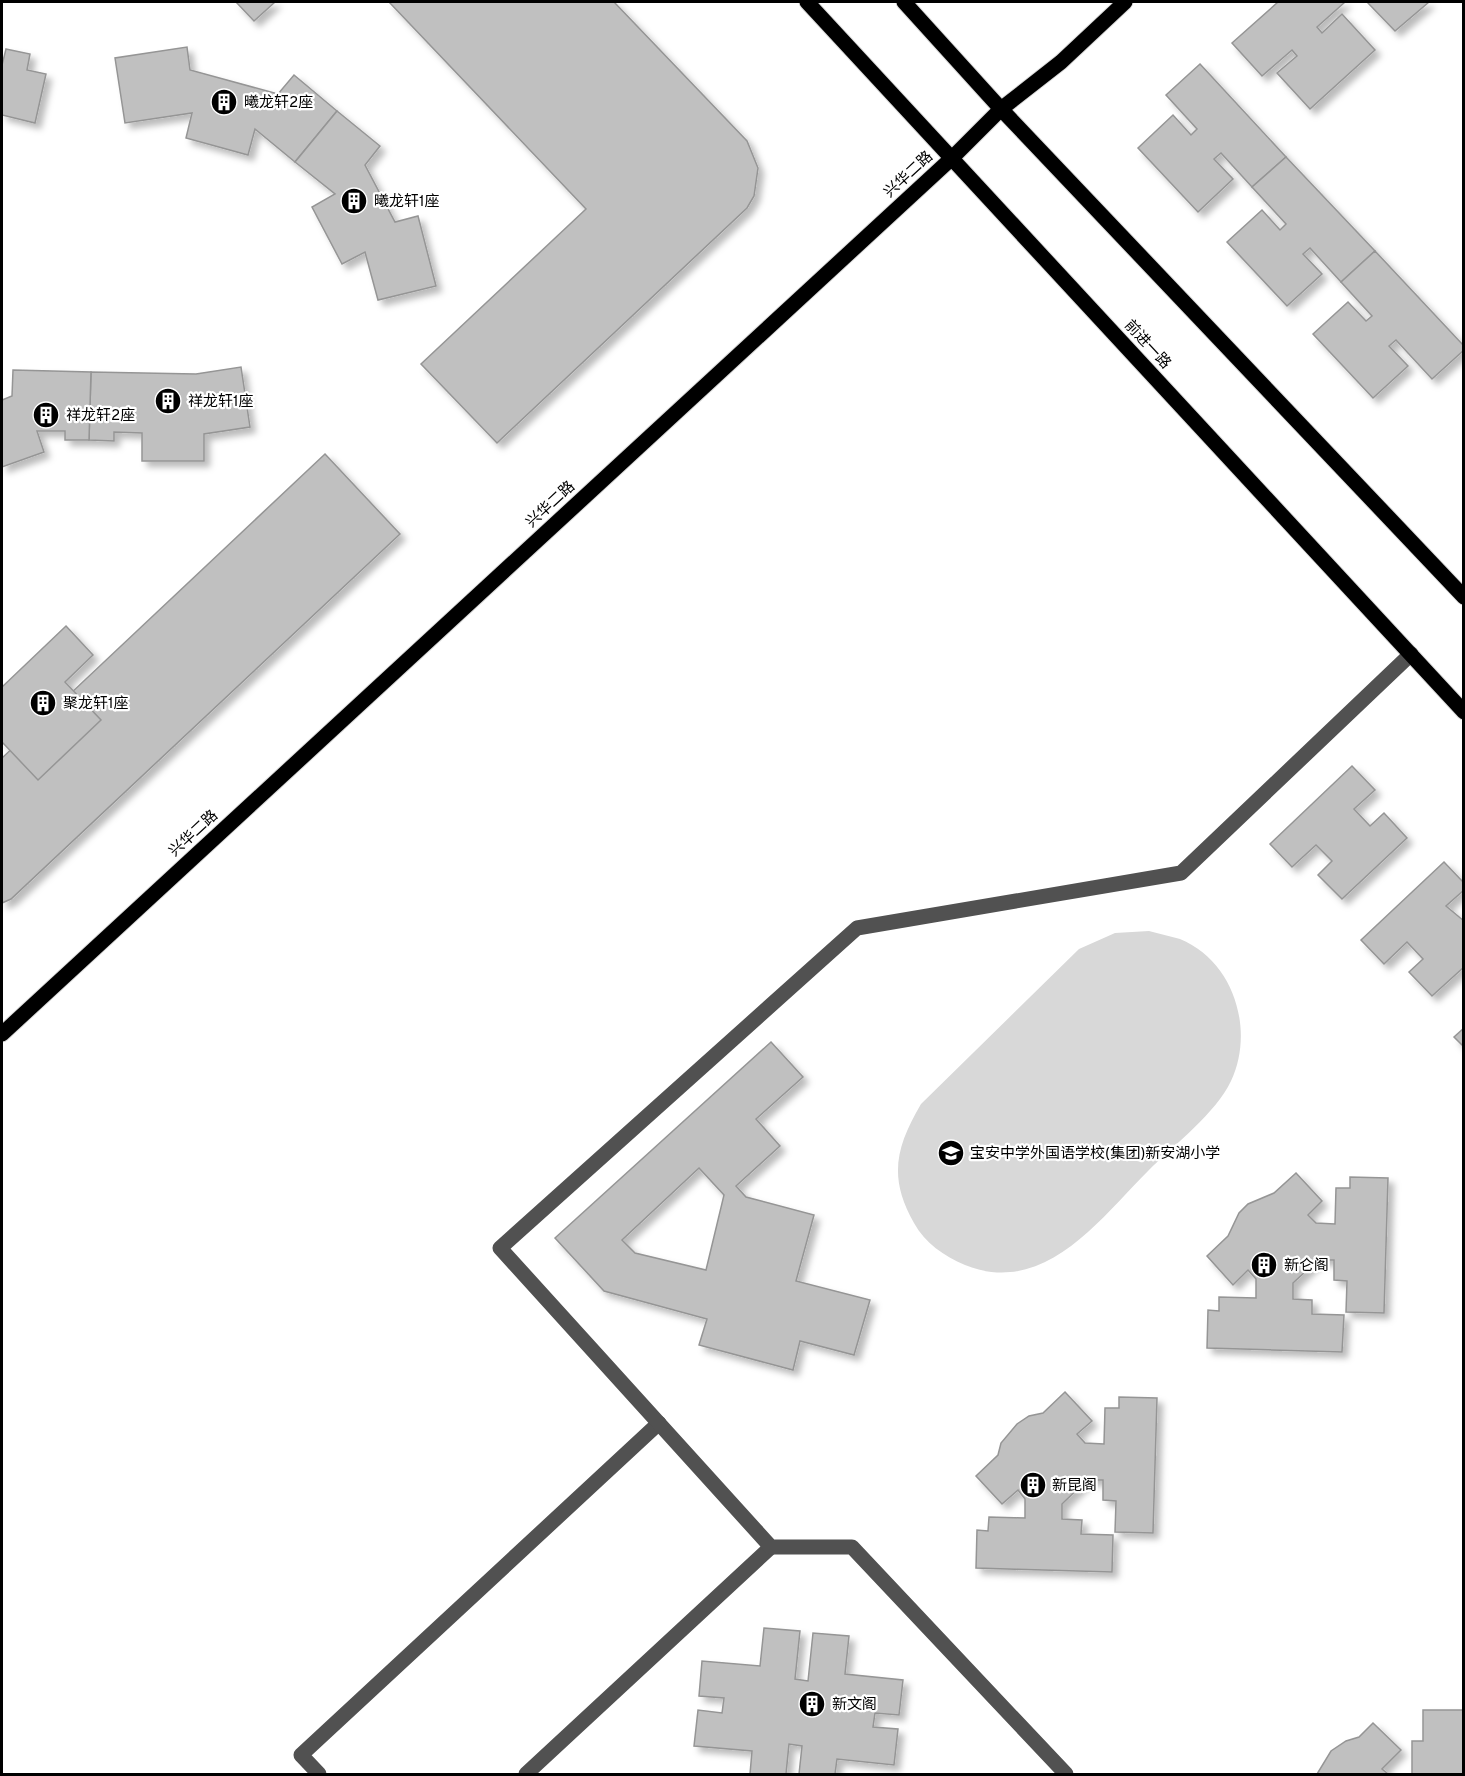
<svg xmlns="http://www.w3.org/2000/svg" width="1465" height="1776" font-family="Overpass,'Noto Sans SC',sans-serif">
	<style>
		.green { fill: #d8d8d8 }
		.building { fill: #c0c0c0; stroke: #959595; stroke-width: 1.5; fill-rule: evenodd; filter: url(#shadow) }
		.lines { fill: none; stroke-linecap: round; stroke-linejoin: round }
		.major-casing { stroke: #dbdbdb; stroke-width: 17 }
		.minor { stroke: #515151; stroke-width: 15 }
		.major { stroke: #000; stroke-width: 15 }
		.labels { text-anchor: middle; stroke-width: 4.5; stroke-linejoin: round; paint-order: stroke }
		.poi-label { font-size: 15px; fill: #000; stroke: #fff; text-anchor: start }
		.street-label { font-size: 15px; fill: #000; stroke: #fff }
	</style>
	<defs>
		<filter id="shadow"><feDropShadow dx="5.5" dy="5.5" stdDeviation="3" flood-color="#0004"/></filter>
	</defs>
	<rect width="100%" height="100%" fill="#fff"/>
	<!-- green -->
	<path class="green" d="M 1149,931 C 1159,934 1170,936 1180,939 C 1234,961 1255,1030 1231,1081 C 1216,1113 1174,1145 1148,1171 C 1099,1220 1044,1297 965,1265 C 944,1256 925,1243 914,1223 C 888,1177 896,1147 921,1104 L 1079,949 L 1115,933 Z"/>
	<!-- building -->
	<g class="building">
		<polygon points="236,2 275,2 254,21"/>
		<polygon points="389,2 614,2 747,141 758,168 754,196 747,208 497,443 421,364 586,209"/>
		<polygon points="1278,2 1345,2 1317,27 1322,33 1342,14 1375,50 1310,109 1277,73 1297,56 1292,50 1262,76 1232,43"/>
		<polygon points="1367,2 1429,2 1395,31"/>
		<polygon points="187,47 190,70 278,94 294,75 337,111 295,162 255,129 248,155 186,138 192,113 125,123 115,58"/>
		<polygon points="6,49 30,54 27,70 46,74 35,123 2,115 2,65"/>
		<polygon points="1200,64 1286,157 1252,187 1221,153 1214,159 1233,179 1198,212 1138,148 1173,115 1191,135 1197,129 1166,95"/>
		<polygon points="337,111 380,146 365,165 395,222 418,216 436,286 378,300 365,252 342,264 312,207 335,194 295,162"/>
		<polygon points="1286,157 1375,251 1341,282 1310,248 1303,254 1322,274 1287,306 1227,242 1262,210 1280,230 1286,224 1252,187"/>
		<polygon points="1375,251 1464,346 1464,350 1432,379 1396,340 1389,346 1408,366 1373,398 1313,334 1348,302 1366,321 1372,316 1341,282"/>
		<polygon points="241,367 250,427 204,434 204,461 142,461 142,433 114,432 114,441 89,440 91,372 196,374"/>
		<polygon points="13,370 91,372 89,440 65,440 65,431 37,431 44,452 2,467 2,400 12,396"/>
		<polygon points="325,454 400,534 11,899 2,903 2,758"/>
		<polygon points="66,626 93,655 65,682 101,720 38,780 2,742 2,687"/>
		<polygon points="1352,766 1375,790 1354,809 1370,826 1384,813 1407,838 1342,899 1318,875 1332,861 1316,845 1292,867 1270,844"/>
		<polygon points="1444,862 1464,883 1464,890 1446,906 1464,921 1464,967 1432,996 1409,972 1423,959 1407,942 1384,964 1361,940"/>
		<polygon points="1464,1028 1464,1047 1454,1037"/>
		<path d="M 771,1042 L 803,1077 L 756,1119 L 780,1146 L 736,1186 L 746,1197 L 814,1215 L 796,1281 L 870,1300 L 854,1355 L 800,1341 L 793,1370 L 699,1345 L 707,1319 L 604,1291 L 555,1238 ZM 699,1168 L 724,1195 L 706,1270 L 635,1253 L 622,1240 Z"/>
		<polygon points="1296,1173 1322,1201 1308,1215 1316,1223 1335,1224 1336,1188 1350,1188 1350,1177 1388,1178 1384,1313 1346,1312 1347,1281 1334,1280 1334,1260 1318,1260 1293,1283 1293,1299 1312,1300 1312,1314 1344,1315 1342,1352 1207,1348 1208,1310 1219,1311 1219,1297 1256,1298 1256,1279 1248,1270 1233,1285 1207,1256 1228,1236 1239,1213 1248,1204 1274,1193"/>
		<polygon points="1065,1392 1092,1421 1077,1434 1085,1443 1104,1444 1105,1408 1119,1408 1119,1397 1157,1398 1153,1533 1115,1532 1116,1501 1103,1500 1103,1480 1087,1480 1062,1504 1062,1519 1082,1520 1081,1534 1113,1535 1112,1572 976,1568 977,1530 988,1531 989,1517 1025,1518 1025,1499 1018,1490 1002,1504 976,1476 998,1455 1001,1443 1017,1424 1029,1416 1043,1413"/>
		<polygon points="764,1628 800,1631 795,1679 808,1681 813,1633 849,1636 845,1674 903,1680 899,1715 875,1713 873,1727 898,1729 894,1765 837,1759 835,1774 799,1774 802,1746 789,1744 786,1774 750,1774 752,1751 694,1746 698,1710 722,1713 724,1698 699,1696 702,1661 760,1666"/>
		<polygon points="1423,1710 1464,1710 1464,1774 1412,1774 1412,1741 1423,1741"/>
		<polygon points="1373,1723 1401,1750 1382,1769 1388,1774 1317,1774 1331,1751 1346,1741 1359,1737"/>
	</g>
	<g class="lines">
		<defs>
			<g id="major">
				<polyline points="807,2 1464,712"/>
				<polyline points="904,2 1001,109 1464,597"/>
				<polyline points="2,1034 952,158 1001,109 1061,62 1125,2"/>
			</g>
		</defs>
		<!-- major casing -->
		<use href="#major" class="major-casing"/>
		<!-- minor -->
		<g class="minor">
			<polyline points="319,1774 301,1755 659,1423"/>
			<polyline points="526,1774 771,1547"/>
			<polyline points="1066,1774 852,1547 771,1547 500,1248 857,928 1181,873 1411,654"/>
		</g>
		<!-- major -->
		<use href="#major" class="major"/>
	</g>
	<!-- icons -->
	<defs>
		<symbol id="building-disc" viewBox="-11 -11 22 22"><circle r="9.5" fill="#000" stroke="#fff"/><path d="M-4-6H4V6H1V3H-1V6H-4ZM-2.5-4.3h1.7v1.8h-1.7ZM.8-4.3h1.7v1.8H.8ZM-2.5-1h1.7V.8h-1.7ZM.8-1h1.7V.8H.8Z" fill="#fff"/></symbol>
		<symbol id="school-disc" viewBox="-11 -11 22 22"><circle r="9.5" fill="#000" stroke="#fff"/><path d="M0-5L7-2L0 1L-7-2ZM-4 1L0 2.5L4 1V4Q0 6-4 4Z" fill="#fff"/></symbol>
	</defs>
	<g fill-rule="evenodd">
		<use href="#building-disc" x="209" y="87" width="30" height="30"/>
		<use href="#building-disc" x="339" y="186" width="30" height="30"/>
		<use href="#building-disc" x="153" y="386" width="30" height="30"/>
		<use href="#building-disc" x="31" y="400" width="30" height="30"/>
		<use href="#building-disc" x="28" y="688" width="30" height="30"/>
		<use href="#school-disc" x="936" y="1138" width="30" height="30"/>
		<use href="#building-disc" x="1249" y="1250" width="30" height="30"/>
		<use href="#building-disc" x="1018" y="1470" width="30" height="30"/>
		<use href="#building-disc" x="797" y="1689" width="30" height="30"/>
	</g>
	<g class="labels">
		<!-- poi labels -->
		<g class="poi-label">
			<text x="244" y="107">曦龙轩2座</text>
			<text x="374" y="206">曦龙轩1座</text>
			<text x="188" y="406">祥龙轩1座</text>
			<text x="66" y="420">祥龙轩2座</text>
			<text x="63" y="708">聚龙轩1座</text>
			<text x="970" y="1158">宝安中学外国语学校(集团)新安湖小学</text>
			<text x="1284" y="1270">新仑阁</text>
			<text x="1052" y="1490">新昆阁</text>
			<text x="832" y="1709">新文阁</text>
		</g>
		<!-- street labels -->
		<g class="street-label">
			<text transform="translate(908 174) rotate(-43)" y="5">兴华二路</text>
			<text transform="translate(1148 344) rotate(47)" y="5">前进一路</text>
			<text transform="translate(550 504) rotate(-43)" y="5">兴华二路</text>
			<text transform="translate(193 833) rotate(-43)" y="5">兴华二路</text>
		</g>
	</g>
	<!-- border -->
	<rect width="1465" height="1776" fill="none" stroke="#000000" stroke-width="6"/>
</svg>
